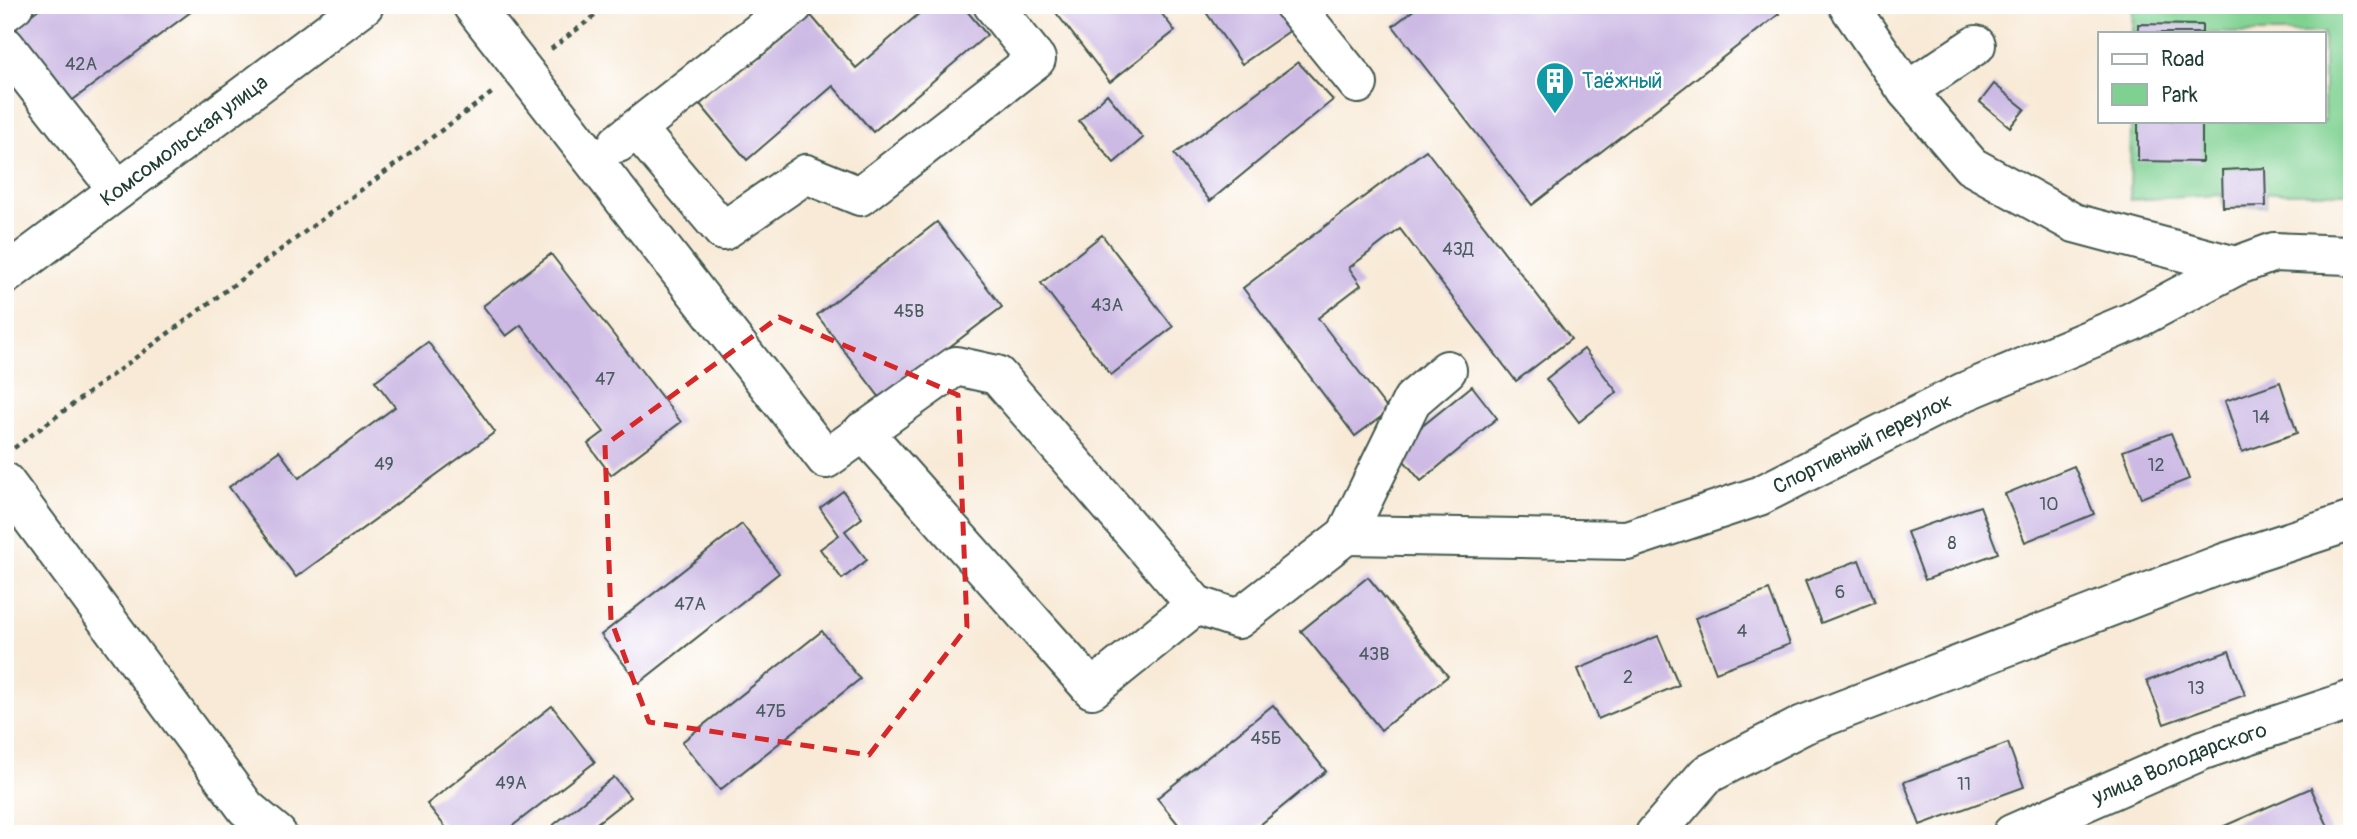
<svg xmlns="http://www.w3.org/2000/svg" width="2357" height="839" font-family="Pangolin,sans-serif">
	<style>
		.green { fill: #7fd192; stroke: #4f8763; stroke-width: 2 }
		.building { fill: #ccb9e4 }
		.lines { fill: none; stroke-linecap: round; stroke-linejoin: round }
		.minor-casing { stroke: #40574c; stroke-width: 42 }
		.major-casing { stroke: #40574c; stroke-width: 42 }
		.path { stroke: #40574c; stroke-width: 4.5; stroke-dasharray: 5 5; stroke-linecap: butt }
		.minor { stroke: #fff; stroke-width: 38 }
		.major { stroke: #fff; stroke-width: 38 }
		.marked { fill: none; stroke: #d62828; stroke-width: 5; stroke-dasharray: 14 9; stroke-linejoin: round }
		.labels { text-anchor: middle; stroke-width: 5; stroke-linejoin: round; paint-order: stroke }
		.number-label { font-size: 18px; fill: #4a5c60 }
		.culture-label { font-size: 21px; fill: #0d838f; stroke: #fff; text-anchor: start }
		.street-label { font-size: 21px; fill: #1f3d34; stroke: #fff }
	</style>
	<rect width="100%" height="100%" fill="#fff"/>
	<filter id="ink" filterUnits="userSpaceOnUse"><feTurbulence type="fractalNoise" baseFrequency=".0143" numOctaves="2"/><feDisplacementMap in="SourceGraphic" scale="14" xChannelSelector="R" yChannelSelector="G"/><feConvolveMatrix kernelMatrix="1 2 1 2 8 2 1 2 1" color-interpolation-filters="sRGB"/></filter>
	<filter id="wash" filterUnits="userSpaceOnUse"><feTurbulence type="fractalNoise" baseFrequency=".00686" numOctaves="4" result="noise"/><feDisplacementMap in="SourceGraphic" scale="28" xChannelSelector="R" yChannelSelector="G"/><feGaussianBlur stdDeviation="1.57" result="paint"/><feColorMatrix in="noise" values="0 0 0 0 0 0 0 0 0 0 0 0 0 0 0 0 0 1.4 0 .05"/><feComposite in="paint" operator="in"/></filter>
	<g filter="url(#wash)">
		<rect width="100%" height="100%" fill="#f8ead7"/>
		<!-- green -->
		<polygon class="green" points="2133,5 2352,5 2352,193 2266,193 2266,206 2223,207 2222,195 2130,200 2131,121 2324,121 2324,33 2132,33"/>
		<g id="blocks">
			<!-- building -->
			<g class="building">
				<polygon points="44,5 200,5 70,102 15,27"/>
				<polygon points="929,5 962,5 987,35 873,132 833,86 747,160 700,104 808,12 856,68"/>
				<polygon points="1050,5 1137,5 1140,8 1144,5 1155,5 1175,31 1110,82"/>
				<polygon points="1201,5 1274,5 1291,30 1242,64"/>
				<polygon points="1420,5 1773,5 1779,14 1532,205 1393,26"/>
				<polygon points="2138,24 2202,25 2202,33 2138,33"/>
				<polygon points="1298,62 1333,100 1210,201 1174,154"/>
				<polygon points="1994,84 2025,109 2010,127 1980,102"/>
				<polygon points="1107,94 1143,138 1114,163 1079,121"/>
				<polygon points="2138,121 2202,121 2202,162 2138,161"/>
				<polygon points="1426,150 1571,339 1516,381 1400,229 1349,268 1361,285 1318,318 1389,411 1355,436 1243,288"/>
				<polygon points="2265,168 2266,206 2223,207 2222,170"/>
				<polygon points="937,222 1002,307 881,399 817,315"/>
				<polygon points="1102,235 1173,327 1111,375 1041,283"/>
				<polygon points="551,254 681,422 611,475 588,444 604,432 521,325 506,336 483,306"/>
				<polygon points="428,342 495,432 296,577 229,487 279,451 299,478 395,407 375,381"/>
				<polygon points="1584,349 1617,392 1579,422 1546,379"/>
				<polygon points="2280,382 2297,433 2242,452 2225,401"/>
				<polygon points="1472,386 1497,418 1421,481 1394,449"/>
				<polygon points="2171,433 2189,479 2141,498 2123,451"/>
				<polygon points="2074,466 2094,514 2025,542 2005,494"/>
				<polygon points="843,491 862,518 845,531 867,560 842,579 820,549 839,535 820,508"/>
				<polygon points="1980,506 1998,553 1925,580 1907,532"/>
				<polygon points="742,524 779,573 639,683 601,635"/>
				<polygon points="1859,560 1875,602 1821,623 1805,581"/>
				<polygon points="1368,577 1448,676 1381,730 1301,631"/>
				<polygon points="1769,590 1790,644 1716,672 1695,618"/>
				<polygon points="822,631 860,679 720,790 682,742"/>
				<polygon points="1658,636 1679,685 1598,719 1578,669"/>
				<polygon points="2229,651 2245,695 2164,724 2147,681"/>
				<polygon points="1273,705 1326,771 1249,834 1186,834 1157,798"/>
				<polygon points="552,706 595,762 502,834 451,834 427,804"/>
				<polygon points="2008,743 2024,787 1920,825 1904,782"/>
				<polygon points="614,777 630,797 583,834 542,834"/>
				<polygon points="2311,788 2330,831 2322,834 2206,834"/>
			</g>
		</g>
	</g>
	<g filter="url(#ink)">
		<use href="#blocks" fill-opacity="0" stroke="#40574c" stroke-width="2"/>
		<g class="lines">
			<defs>
				<g id="minor">
					<polyline points="472,5 826,459 956,366 997,375 1196,605 1238,619 1346,535 1412,400 1447,370"/>
					<polyline points="1294,5 1358,84"/>
					<polyline points="1848,5 1907,91 1971,166 2074,223 2236,266"/>
					<polyline points="5,12 14,5"/>
					<polyline points="5,46 118,190"/>
					<polyline points="1907,91 1976,45"/>
					<polyline points="637,129 723,231 806,174 860,196 1036,59 993,5"/>
					<polyline points="618,143 794,5"/>
					<polyline points="863,431 1092,689 1196,605"/>
					<polyline points="5,482 246,808 277,834"/>
					<path id="s1" d="M 1346,535 L 1627,540 L 1759,496 L 1964,392 L 2131,322 L 2236,266 L 2274,252 L 2348,255 L 2352,258"/>
					<polyline points="1655,834 1706,775 1803,725 2224,563 2352,521"/>
					<path id="s2" d="M 2012,834 L 2203,750 L 2352,700"/>
				</g>
				<g id="major">
					<path id="s3" d="M 5,275 L 364,5"/>
				</g>
			</defs>
			<!-- minor casing -->
			<use href="#minor" class="minor-casing"/>
			<!-- major casing -->
			<use href="#major" class="major-casing"/>
			<!-- path -->
			<g class="path">
				<polyline points="551,49 609,5"/>
				<polyline points="14,448 493,92"/>
			</g>
			<!-- minor -->
			<use href="#minor" class="minor"/>
			<!-- major -->
			<use href="#major" class="major"/>
		</g>
	</g>
	<!-- marked area -->
	<path class="marked" d="M 779,317 L 958,395 L 967,627 L 869,755 L 649,722 L 611,620 L 605,445 Z"/>
	<!-- icons -->
	<defs>
		<symbol id="building-pin" viewBox="-11 -11 22 30"><path d="M0 17L-7.5 6A9.5 9.5 0 1 1 7.5 6Z" fill="#0f9aa8" stroke="#fff"/><path d="M-4-6H4V6H1V3H-1V6H-4ZM-2.5-4.3h1.7v1.8h-1.7ZM.8-4.3h1.7v1.8H.8ZM-2.5-1h1.7V.8h-1.7ZM.8-1h1.7V.8H.8Z" fill="#fff"/></symbol>
	</defs>
	<g fill-rule="evenodd">
		<use href="#building-pin" x="1533" y="59" width="44" height="60"/>
	</g>
	<g class="labels">
		<!-- number labels -->
		<g class="number-label">
			<text x="81" y="70">42А</text>
			<text x="1458" y="255">43Д</text>
			<text x="1107" y="311">43А</text>
			<text x="909" y="317">45В</text>
			<text x="605" y="385">47</text>
			<text x="2261" y="423">14</text>
			<text x="384" y="470">49</text>
			<text x="2156" y="471">12</text>
			<text x="2049" y="510">10</text>
			<text x="1952" y="549">8</text>
			<text x="1840" y="598">6</text>
			<text x="690" y="610">47А</text>
			<text x="1742" y="637">4</text>
			<text x="1374" y="660">43В</text>
			<text x="1628" y="683">2</text>
			<text x="2196" y="694">13</text>
			<text x="771" y="717">47Б</text>
			<text x="1266" y="744">45Б</text>
			<text x="511" y="789">49А</text>
			<text x="1964" y="790">11</text>
		</g>
		<!-- culture labels -->
		<g class="culture-label">
			<text x="1582" y="88">Таёжный</text>
		</g>
		<!-- street labels -->
		<g class="street-label">
			<text dy="7" stroke="none"><textPath href="#s3" startOffset="224">Комсомольская улица</textPath></text>
			<text dy="7" stroke="none"><textPath href="#s1" startOffset="536">Спортивный переулок</textPath></text>
			<text dy="7" stroke="none"><textPath href="#s2" startOffset="182">улица Володарского</textPath></text>
		</g>
	</g>
	<!-- margin -->
	<rect width="2357" height="839" fill="none" stroke="#fff" stroke-width="28"/>
	<!-- legend -->
	<rect x="2098" y="32" width="228" height="91" fill="#ffffff" stroke="#a5b1ae" stroke-width="2"/>
	<rect x="2112" y="54" width="35" height="10" fill="#ffffff" stroke="#a5b1ae" stroke-width="2"/>
	<text x="2161" y="66" font-size="21" fill="#1f3d34">Road</text>
	<rect x="2112" y="84" width="35" height="21" fill="#7fd192" stroke="#a5b1ae" stroke-width="2"/>
	<text x="2161" y="102" font-size="21" fill="#1f3d34">Park</text>
</svg>
